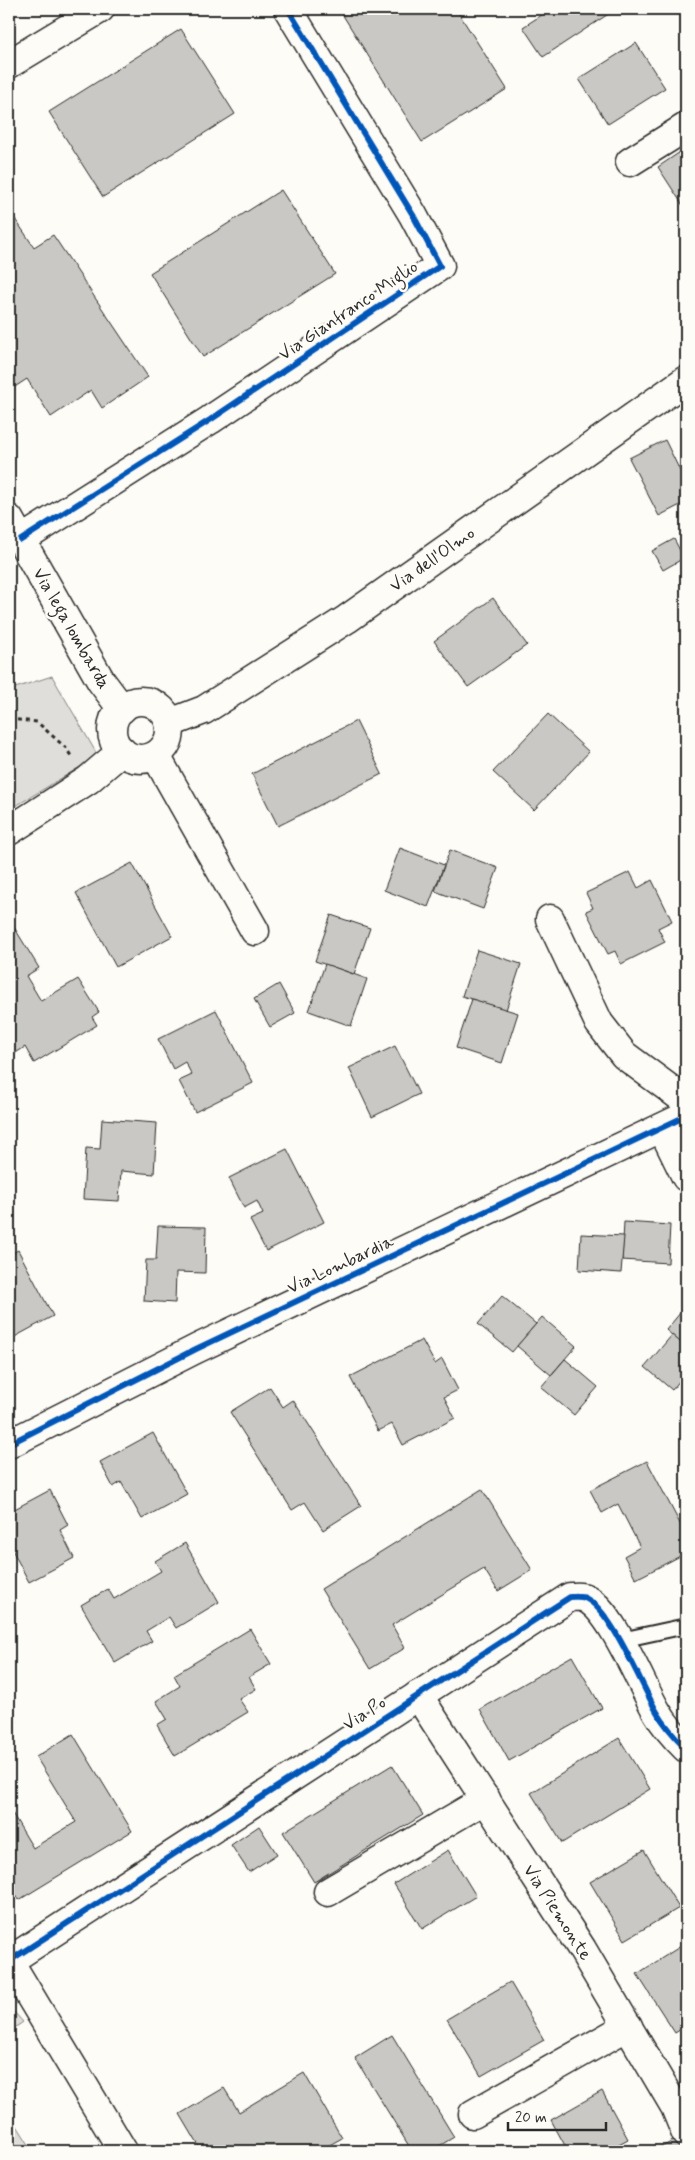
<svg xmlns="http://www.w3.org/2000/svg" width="695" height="2160" font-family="Mynerve,sans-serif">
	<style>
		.green { fill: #dfdeda; stroke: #858482 }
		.building { fill: #c9c8c4; stroke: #2b2b2b }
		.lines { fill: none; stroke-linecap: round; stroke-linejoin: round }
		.lane-casing { stroke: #2b2b2b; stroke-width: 18 }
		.street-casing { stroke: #2b2b2b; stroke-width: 31 }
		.path { stroke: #2b2b2b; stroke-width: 3; stroke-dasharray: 4 4; stroke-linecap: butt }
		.lane { stroke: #fdfcf7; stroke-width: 14 }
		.street { stroke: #fdfcf7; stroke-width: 28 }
		.cycleway-casing { stroke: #fdfcf7; stroke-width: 9 }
		.cycleway { stroke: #0057b8; stroke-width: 6 }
		.labels { text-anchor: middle; stroke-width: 5; stroke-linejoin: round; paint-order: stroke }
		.street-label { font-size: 18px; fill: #2b2b2b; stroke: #fdfcf7 }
	</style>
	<rect width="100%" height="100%" fill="#fdfcf7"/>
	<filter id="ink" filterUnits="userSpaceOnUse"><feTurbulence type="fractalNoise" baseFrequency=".02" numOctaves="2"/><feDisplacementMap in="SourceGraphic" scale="10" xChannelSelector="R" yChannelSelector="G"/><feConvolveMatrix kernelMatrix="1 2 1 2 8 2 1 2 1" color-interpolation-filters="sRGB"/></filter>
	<g filter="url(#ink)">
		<!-- green -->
		<g class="green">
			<polygon points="52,676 98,756 9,810 9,690"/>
			<polygon points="9,2009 14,2012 23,2022 9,2032"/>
			<polygon points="9,2113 33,2151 9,2151"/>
		</g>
		<!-- building -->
		<g class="building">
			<polygon points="339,9 456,9 507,89 422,142"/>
			<polygon points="551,9 616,9 543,57 523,27"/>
			<polygon points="181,29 235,114 103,197 49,112"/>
			<polygon points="636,43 665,88 608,124 579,79"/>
			<polygon points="686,148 686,205 684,207 658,167"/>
			<polygon points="281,190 335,274 203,357 150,273"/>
			<polygon points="9,210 34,247 53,235 148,377 102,408 91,390 51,417 27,379 10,390 9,388"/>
			<polygon points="665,440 686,483 686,502 659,516 629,458"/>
			<polygon points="674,539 684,558 663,570 652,551"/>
			<polygon points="493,598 527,645 468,687 434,641"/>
			<polygon points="548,714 589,752 534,810 493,772"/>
			<polygon points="356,721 382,774 278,826 252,774"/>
			<polygon points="400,848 444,865 428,907 384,890"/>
			<polygon points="450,850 498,868 483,909 435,891"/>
			<polygon points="132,863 172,936 116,967 76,893"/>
			<polygon points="630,872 638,888 652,880 672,921 658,928 665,942 621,964 615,951 608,954 586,911 593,908 586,893"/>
			<polygon points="331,915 370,928 354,974 315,961"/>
			<polygon points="9,919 39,968 26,976 41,1001 78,979 99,1012 92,1017 97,1025 34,1063 25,1047 11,1056 9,1052"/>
			<polygon points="477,950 521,964 506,1010 462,996"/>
			<polygon points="325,964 367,979 351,1026 309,1011"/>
			<polygon points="279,984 295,1013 270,1027 254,999"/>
			<polygon points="472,999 518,1013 502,1063 456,1048"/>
			<polygon points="216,1010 253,1083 195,1112 179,1081 192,1075 185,1062 173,1069 158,1039"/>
			<polygon points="395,1046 419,1094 372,1117 349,1068"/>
			<polygon points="102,1119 157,1123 154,1174 121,1171 119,1201 83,1199 86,1148 100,1149"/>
			<polygon points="287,1149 324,1222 266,1251 250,1220 263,1214 257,1201 244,1208 229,1178"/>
			<polygon points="624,1222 670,1225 668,1263 622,1260"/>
			<polygon points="158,1226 206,1227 205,1273 176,1272 175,1303 144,1301 146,1260 156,1260"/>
			<polygon points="581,1234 624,1236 621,1273 579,1270"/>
			<polygon points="18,1250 53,1316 9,1340 9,1255"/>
			<polygon points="502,1296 536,1324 512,1352 478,1324"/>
			<polygon points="686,1306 686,1347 666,1330"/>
			<polygon points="542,1317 576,1346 551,1375 517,1346"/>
			<polygon points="672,1335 686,1347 686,1373 672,1390 645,1367"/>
			<polygon points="422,1340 435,1364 442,1359 458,1390 444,1397 455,1418 403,1445 392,1424 378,1431 350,1377"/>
			<polygon points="565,1359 598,1387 574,1415 541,1387"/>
			<polygon points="270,1387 283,1407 293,1400 361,1506 323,1530 305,1502 292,1510 230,1412"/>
			<polygon points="153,1433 187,1494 142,1519 121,1482 113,1487 100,1462"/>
			<polygon points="647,1461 686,1535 686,1553 636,1579 624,1556 640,1547 618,1504 602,1513 590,1490"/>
			<polygon points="482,1489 532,1570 498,1591 484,1569 392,1625 405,1648 370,1669 321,1589"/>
			<polygon points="50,1490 68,1525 60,1530 74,1558 29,1582 9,1544 9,1512"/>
			<polygon points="185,1543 219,1602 176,1628 169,1617 146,1631 152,1641 115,1663 81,1605 108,1589 114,1599 161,1571 155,1561"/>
			<polygon points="250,1629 271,1664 249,1677 256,1689 239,1699 248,1712 175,1756 157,1725 167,1719 156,1701 180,1686 174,1675"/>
			<polygon points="572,1656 602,1708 509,1761 480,1709"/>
			<polygon points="9,1708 17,1722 9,1727"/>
			<polygon points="73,1734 132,1831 19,1900 9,1884 9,1808 33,1848 76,1822 36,1757"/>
			<polygon points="619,1738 650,1789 562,1843 531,1793"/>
			<polygon points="392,1765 423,1815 314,1882 283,1832"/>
			<polygon points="259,1826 277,1854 249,1872 231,1845"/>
			<polygon points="448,1850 476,1896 422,1929 394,1884"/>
			<polygon points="644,1850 679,1908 625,1940 590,1882"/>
			<polygon points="681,1946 686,1955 686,2026 675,2033 637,1974"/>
			<polygon points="510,1982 544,2040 481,2076 447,2019"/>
			<polygon points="392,2035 454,2137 431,2151 412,2151 355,2058"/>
			<polygon points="304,2073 342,2138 319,2151 202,2151 180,2114 224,2088 239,2112"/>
			<polygon points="602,2091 628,2139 606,2151 568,2151 551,2120"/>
			<polygon points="678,2138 683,2151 655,2151"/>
		</g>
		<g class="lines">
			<defs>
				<polyline id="lane" points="621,1640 686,1626"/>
				<g id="street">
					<polyline points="9,64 100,9"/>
					<polyline points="630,162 686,127"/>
					<polyline points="9,519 101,681 122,709"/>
					<polyline points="21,540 210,420 440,266 413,215 288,9"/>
					<circle cx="141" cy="730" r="29"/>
					<polyline points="170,723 204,710 347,619 686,380"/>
					<polyline points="156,756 255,931"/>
					<polyline points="9,831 88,780 122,751"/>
					<polyline points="550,919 599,1023 624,1055 686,1101"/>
					<polyline points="662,1128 686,1177"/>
					<polyline points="9,1444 196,1349 686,1116"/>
					<polyline points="418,1695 582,1949 675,2107 686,2134"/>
					<polyline points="328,1892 486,1799"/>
					<path d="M 9,1961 L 570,1597 C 575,1597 581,1596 585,1598 C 612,1610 641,1685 657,1712 C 665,1726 675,1737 686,1748"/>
					<polyline points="9,1961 123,2151"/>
					<polyline points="473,2114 628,2026"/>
				</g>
			</defs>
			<!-- lane casing -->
			<use href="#lane" class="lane-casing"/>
			<!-- street casing -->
			<use href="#street" class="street-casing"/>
			<!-- path -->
			<polyline class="path" points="9,719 37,722 66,748 71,756"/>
			<!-- lane -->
			<use href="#lane" class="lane"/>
			<!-- street -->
			<use href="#street" class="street"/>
			<defs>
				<g id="cycleway">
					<polyline points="21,540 210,420 440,266 413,215 288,9"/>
					<polyline points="9,1444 196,1349 686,1116"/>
					<path d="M 9,1961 L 570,1597 C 575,1597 581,1596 585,1598 C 612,1610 641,1685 657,1712 C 665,1726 675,1737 686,1748"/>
				</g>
			</defs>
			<!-- cycleway casing -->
			<use href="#cycleway" class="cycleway-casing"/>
			<!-- cycleway -->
			<use href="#cycleway" class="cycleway"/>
		</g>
	</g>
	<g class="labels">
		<!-- street labels -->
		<g class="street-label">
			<text transform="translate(348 310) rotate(-34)" y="6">Via Gianfranco Miglio</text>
			<text transform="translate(432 559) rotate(-35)" y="6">Via dell'Olmo</text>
			<text transform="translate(72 628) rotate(60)" y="6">Via lega lombarda</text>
			<text transform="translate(340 1264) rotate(-25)" y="6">Via Lombardia</text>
			<text transform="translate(364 1713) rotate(-33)" y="6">Via Po</text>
			<text transform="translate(558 1912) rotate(57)" y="6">Via Piemonte</text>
		</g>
	</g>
	<!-- margin -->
	<rect width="695" height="2160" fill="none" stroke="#fdfcf7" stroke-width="30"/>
	<rect x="15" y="15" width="665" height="2130" fill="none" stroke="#2b2b2b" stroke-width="2" filter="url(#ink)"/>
	<!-- scale -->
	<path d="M508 2122v8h98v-8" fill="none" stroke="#2b2b2b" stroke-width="2.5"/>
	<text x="515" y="2122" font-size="15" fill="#2b2b2b" stroke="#fdfcf7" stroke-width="4" paint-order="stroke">20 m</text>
</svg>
